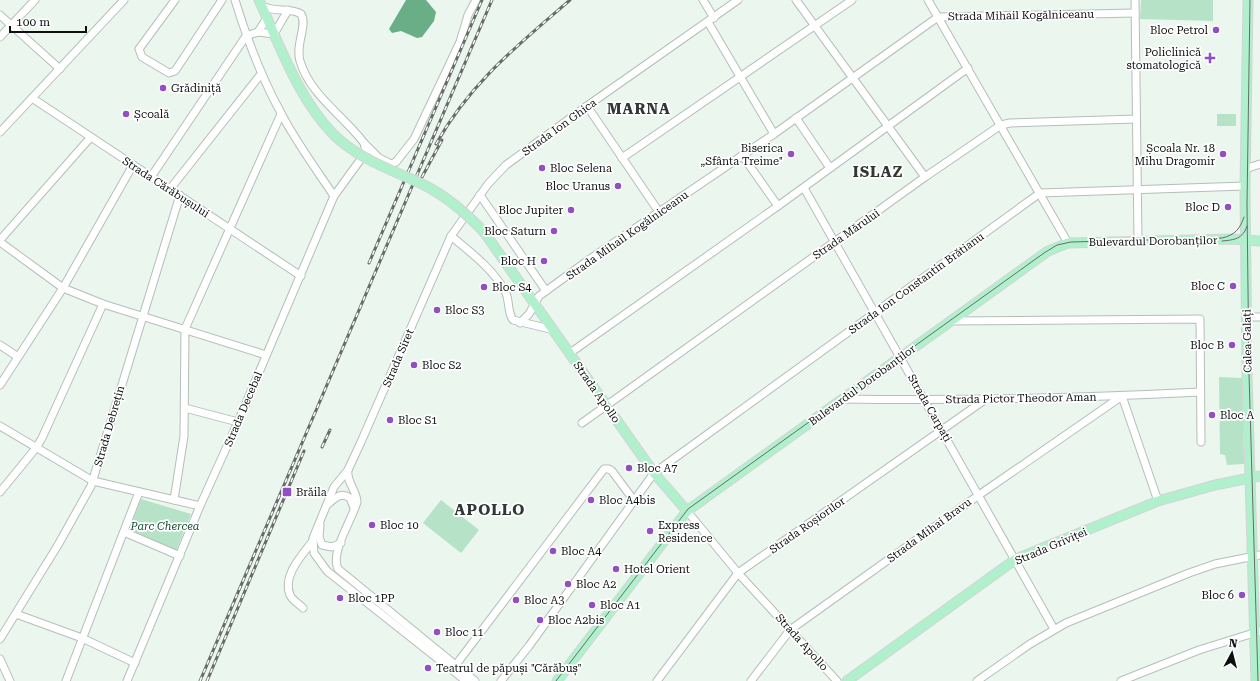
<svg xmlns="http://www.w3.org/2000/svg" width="1260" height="681" font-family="'Roboto Serif',serif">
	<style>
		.green { fill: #b6e2c7 }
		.water { fill: #69ae87 }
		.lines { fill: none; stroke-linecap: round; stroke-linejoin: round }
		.minor-casing { stroke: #b4bfb8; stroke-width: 9 }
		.major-casing { stroke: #d3d4d4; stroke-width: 11 }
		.minor { stroke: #fff; stroke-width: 7 }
		.major { stroke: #b1f0cd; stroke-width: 9 }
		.tram { stroke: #666d69; stroke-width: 1 }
		.rail-casing { stroke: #666d69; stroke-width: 3 }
		.rail { stroke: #fff; stroke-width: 1.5; stroke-dasharray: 4.5; stroke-linecap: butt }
		.major-bridge-casing { stroke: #d3d4d4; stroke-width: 11; stroke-linecap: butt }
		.major-bridge { stroke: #b1f0cd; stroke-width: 9 }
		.poi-dot { fill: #924fc4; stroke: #fff; stroke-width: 1.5 }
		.labels { text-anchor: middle; stroke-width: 3.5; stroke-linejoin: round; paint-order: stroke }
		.street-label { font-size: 11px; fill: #0c100e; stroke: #fff }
		.poi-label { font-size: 11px; fill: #0c100e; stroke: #fff; text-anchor: start }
		.park-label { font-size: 11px; font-style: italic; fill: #164d32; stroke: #fff }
		.district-label { font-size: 15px; font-weight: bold; letter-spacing: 1px; fill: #303833; stroke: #fff }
	</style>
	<rect width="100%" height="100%" fill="#ebf6ef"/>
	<!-- green -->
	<g class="green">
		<polygon points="1141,0 1213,0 1213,21 1140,19"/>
		<rect x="1217" y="114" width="19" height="12"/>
		<polygon points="1219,377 1242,378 1244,464 1227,465 1225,455 1220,454"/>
		<polygon points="141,499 191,514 176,551 129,531"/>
		<polygon points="441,500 479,530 461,553 423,523"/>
	</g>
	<!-- water -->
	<polygon class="water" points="406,0 426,0 436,12 434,21 422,37 417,38 401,31 392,33 389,29"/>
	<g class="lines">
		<defs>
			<g id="minor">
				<polyline points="175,0 139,49 142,57 169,73 175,71 222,0"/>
				<path d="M 235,0 C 247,39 261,77 281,113 C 296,142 316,169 334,196"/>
				<polyline points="703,0 714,18"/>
				<polyline points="796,0 925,177"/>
				<polyline points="928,0 1068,243"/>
				<polyline points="1135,0 1138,241"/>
				<polyline points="0,15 60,69"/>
				<polyline points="708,22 774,134"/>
				<polyline points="258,32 267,18"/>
				<polyline points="0,37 35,0"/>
				<polyline points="32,98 301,276"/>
				<polyline points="587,106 659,212"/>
				<polyline points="796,118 830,168"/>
				<polyline points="0,132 124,0"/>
				<polyline points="365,144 379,158 391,164 396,162 414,139 460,42 468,15 476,0"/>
				<polyline points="742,155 778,206"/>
				<polyline points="622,158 852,0"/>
				<polyline points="1245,169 1260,164"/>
				<polyline points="151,177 246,36 258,32 274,34 288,10"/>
				<polyline points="804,188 1054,629"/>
				<polyline points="170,189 261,74"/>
				<polyline points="480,195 546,291"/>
				<path d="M 451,236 C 470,252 492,268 505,291 C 510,300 507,312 513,320 L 554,330"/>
				<polyline points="0,240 90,138"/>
				<polyline points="0,242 63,288 103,304 266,355"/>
				<polyline points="1247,317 1260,317"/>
				<polyline points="951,321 1200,319 1201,442"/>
				<polyline points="520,323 529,314 539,296 590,259 774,134 938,17 1135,13"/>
				<polyline points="0,345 18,357"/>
				<polyline points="570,353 778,206 968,68"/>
				<polyline points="0,385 63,288 133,165"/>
				<path d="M 842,399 C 961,401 1081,398 1200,392"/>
				<polyline points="185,408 238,422"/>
				<polyline points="582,423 925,177 1001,125 1010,123 1136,119"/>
				<polyline points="0,426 93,481 200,506"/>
				<path d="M 348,470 C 346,482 357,491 357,502 C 352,520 330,552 338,569 L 475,681"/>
				<polyline points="0,492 36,448 42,438 103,304"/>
				<polyline points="174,500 184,436 185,329 281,114"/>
				<path d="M 328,504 C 336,497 341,492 350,498 L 354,508"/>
				<polyline points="687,511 738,573 837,681"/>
				<polyline points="320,525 319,537 322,545 332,547 341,543"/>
				<polyline points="124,532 180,556"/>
				<path d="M 303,608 C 299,604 292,600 290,595 C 282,576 302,555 312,542"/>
				<polyline points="16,614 82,638 135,663"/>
				<polyline points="0,639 58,545 91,486 180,195"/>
				<polyline points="0,659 10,681"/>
				<polyline points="455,666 604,469 609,469 612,471 635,502"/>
				<polyline points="66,681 139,492"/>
				<path d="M 127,681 L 200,506 L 238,422 L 334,196 L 366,152 L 364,143 C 343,115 310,95 300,61 C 295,44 308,25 301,14 C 290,7 276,13 262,6"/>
				<polyline points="466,681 327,571 314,553 313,538 334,487 348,470 361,442 451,236 488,184 506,165 587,106 738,0"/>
				<polyline points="501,681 529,646 654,473 1040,193 1245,186"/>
				<polyline points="657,681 738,573 986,399"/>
				<polyline points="751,681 790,630 979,495 1122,396 1158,501"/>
				<polyline points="977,681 1030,644 1066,623 1189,573 1215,564 1260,555"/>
				<polyline points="1121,681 1199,650 1260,631"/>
			</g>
			<g id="major">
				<path d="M 259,0 C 280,46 298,98 334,135"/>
				<polyline points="1248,0 1245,186 1247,374 1256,681"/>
				<polyline points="484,232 654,473 687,511"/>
				<polyline points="557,681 687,511 1048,251 1068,243 1232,239 1260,241"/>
				<polyline points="847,681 1016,559 1158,501 1215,485 1260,476"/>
			</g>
		</defs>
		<!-- minor casing -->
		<use href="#minor" class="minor-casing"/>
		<!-- major casing -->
		<use href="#major" class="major-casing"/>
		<!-- minor -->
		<use href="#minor" class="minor"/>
		<!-- major -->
		<use href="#major" class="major"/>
		<!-- tram -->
		<g class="tram">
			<polyline points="1250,0 1247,204 1249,374 1258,681"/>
			<path d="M 1222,241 C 1234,240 1243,239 1247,226"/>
			<path d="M 556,681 L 688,509 L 1044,253 L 1057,245 L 1071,242 L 1222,238 C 1235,235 1240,229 1244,217"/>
		</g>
		<defs>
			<g id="rail">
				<path d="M 436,144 C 471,82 517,46 570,0"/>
				<polyline points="422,177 442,140"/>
				<polyline points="369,263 482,0"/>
				<polyline points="322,447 330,430"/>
				<polyline points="200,681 492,0"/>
				<polyline points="207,681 304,451"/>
			</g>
		</defs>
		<!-- rail casing -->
		<use href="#rail" class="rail-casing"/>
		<!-- rail -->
		<use href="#rail" class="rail"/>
		<defs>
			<path id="major-bridge" d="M 334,135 C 360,160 393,170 424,185 C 448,197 466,213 484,232"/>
		</defs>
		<!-- major-bridge casing -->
		<use href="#major-bridge" class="major-bridge-casing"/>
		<!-- major-bridge -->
		<use href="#major-bridge" class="major-bridge"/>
	</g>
	<!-- markers -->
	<g class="poi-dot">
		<circle cx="1216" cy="30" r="4"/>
		<path d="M1208 52h4v4h4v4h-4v4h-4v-4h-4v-4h4z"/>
		<circle cx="163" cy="88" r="4"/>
		<circle cx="126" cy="114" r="4"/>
		<circle cx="791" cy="154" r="4"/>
		<circle cx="1223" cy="154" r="4"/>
		<circle cx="542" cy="168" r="4"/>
		<circle cx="618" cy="186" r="4"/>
		<circle cx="1228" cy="207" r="4"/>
		<circle cx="571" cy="210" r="4"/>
		<circle cx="554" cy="231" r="4"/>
		<circle cx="544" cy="261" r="4"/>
		<circle cx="1233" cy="286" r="4"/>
		<circle cx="484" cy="287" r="4"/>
		<circle cx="437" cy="310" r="4"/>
		<circle cx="1232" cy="345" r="4"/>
		<circle cx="414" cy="365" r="4"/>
		<circle cx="1212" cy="415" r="4"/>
		<circle cx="390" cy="420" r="4"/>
		<circle cx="629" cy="468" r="4"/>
		<rect x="282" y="487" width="10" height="10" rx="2"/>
		<circle cx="591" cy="500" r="4"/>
		<circle cx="372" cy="525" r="4"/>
		<circle cx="650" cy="531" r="4"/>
		<circle cx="553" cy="551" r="4"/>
		<circle cx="616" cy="569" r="4"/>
		<circle cx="568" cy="584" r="4"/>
		<circle cx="1242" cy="595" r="4"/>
		<circle cx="340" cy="598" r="4"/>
		<circle cx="516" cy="600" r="4"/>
		<circle cx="592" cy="605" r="4"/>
		<circle cx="540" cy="620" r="4"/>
		<circle cx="437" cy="632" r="4"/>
		<circle cx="428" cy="668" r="4"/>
	</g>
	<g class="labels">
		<!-- street labels -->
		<g class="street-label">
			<text transform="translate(1021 15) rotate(-1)" y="4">Strada Mihail Kogălniceanu</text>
			<text transform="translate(559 127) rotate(-36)" y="4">Strada Ion Ghica</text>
			<text transform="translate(166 187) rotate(33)" y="4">Strada Cărăbușului</text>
			<text transform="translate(846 234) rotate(-35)" y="4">Strada Mărului</text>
			<text transform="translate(627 235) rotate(-35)" y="4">Strada Mihail Kogălniceanu</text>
			<text transform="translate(1153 241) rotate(-1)" y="4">Bulevardul Dorobanților</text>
			<text transform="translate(916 283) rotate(-36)" y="4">Strada Ion Constantin Brătianu</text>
			<text transform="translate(1247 341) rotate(-91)" y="4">Calea Galați</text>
			<text transform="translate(398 358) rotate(-67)" y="4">Strada Siret</text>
			<text transform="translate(862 385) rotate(-36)" y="4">Bulevardul Dorobanților</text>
			<text transform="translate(597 392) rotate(55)" y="4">Strada Apollo</text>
			<text transform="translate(1021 398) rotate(-1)" y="4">Strada Pictor Theodor Aman</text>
			<text transform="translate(930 408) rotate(60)" y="4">Strada Carpați</text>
			<text transform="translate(243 409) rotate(-67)" y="4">Strada Decebal</text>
			<text transform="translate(109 426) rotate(-74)" y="4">Strada Debrețin</text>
			<text transform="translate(807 525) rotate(-35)" y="4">Strada Roșiorilor</text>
			<text transform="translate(929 530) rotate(-36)" y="4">Strada Mihai Bravu</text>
			<text transform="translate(1051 546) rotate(-23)" y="4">Strada Griviței</text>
			<text transform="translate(802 642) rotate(48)" y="4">Strada Apollo</text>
		</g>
		<!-- poi labels -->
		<g class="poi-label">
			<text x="1208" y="34" text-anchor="end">Bloc Petrol</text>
			<text x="1201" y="56" text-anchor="end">Policlinică<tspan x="1201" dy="13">stomatologică</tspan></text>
			<text x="171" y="92">Grădiniță</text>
			<text x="134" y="118">Școală</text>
			<text x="783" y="152" text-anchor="end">Biserica<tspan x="783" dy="13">„Sfânta Treime"</tspan></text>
			<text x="1215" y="152" text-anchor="end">Școala Nr. 18<tspan x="1215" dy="13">Mihu Dragomir</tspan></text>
			<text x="550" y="172">Bloc Selena</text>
			<text x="610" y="190" text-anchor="end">Bloc Uranus</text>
			<text x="1220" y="211" text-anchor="end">Bloc D</text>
			<text x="563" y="214" text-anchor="end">Bloc Jupiter</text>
			<text x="546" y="235" text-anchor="end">Bloc Saturn</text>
			<text x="536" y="265" text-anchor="end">Bloc H</text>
			<text x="1225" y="290" text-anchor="end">Bloc C</text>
			<text x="492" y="291">Bloc S4</text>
			<text x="445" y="314">Bloc S3</text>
			<text x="1224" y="349" text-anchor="end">Bloc B</text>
			<text x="422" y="369">Bloc S2</text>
			<text x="1220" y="419">Bloc A</text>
			<text x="398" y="424">Bloc S1</text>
			<text x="637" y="472">Bloc A7</text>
			<text x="296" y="496">Brăila</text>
			<text x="599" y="504">Bloc A4bis</text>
			<text x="380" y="529">Bloc 10</text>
			<text x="658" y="529">Express<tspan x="658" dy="13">Residence</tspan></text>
			<text x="561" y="555">Bloc A4</text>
			<text x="624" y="573">Hotel Orient</text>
			<text x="576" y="588">Bloc A2</text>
			<text x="1234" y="599" text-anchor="end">Bloc 6</text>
			<text x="348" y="602">Bloc 1PP</text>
			<text x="524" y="604">Bloc A3</text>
			<text x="600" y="609">Bloc A1</text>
			<text x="548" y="624">Bloc A2bis</text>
			<text x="445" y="636">Bloc 11</text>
			<text x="436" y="672">Teatrul de păpuși "Cărăbuș"</text>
		</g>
		<!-- park labels -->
		<g class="park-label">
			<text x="165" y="530">Parc Chercea</text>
		</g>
		<!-- district labels -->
		<g class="district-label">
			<text x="639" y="114">MARNA</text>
			<text x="878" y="177">ISLAZ</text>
			<text x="490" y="515">APOLLO</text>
		</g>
	</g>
	<!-- north arrow -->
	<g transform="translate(1232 653) rotate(7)" stroke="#ffffff" stroke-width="3" paint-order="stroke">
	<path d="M0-3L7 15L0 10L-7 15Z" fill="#0c100e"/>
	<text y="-6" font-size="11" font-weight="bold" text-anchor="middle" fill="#0c100e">N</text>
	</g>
	<!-- scale -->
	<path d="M10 26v6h76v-6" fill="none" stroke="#0c100e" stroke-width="2"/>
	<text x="16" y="26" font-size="12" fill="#0c100e" stroke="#ffffff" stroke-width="3" paint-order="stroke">100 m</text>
</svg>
